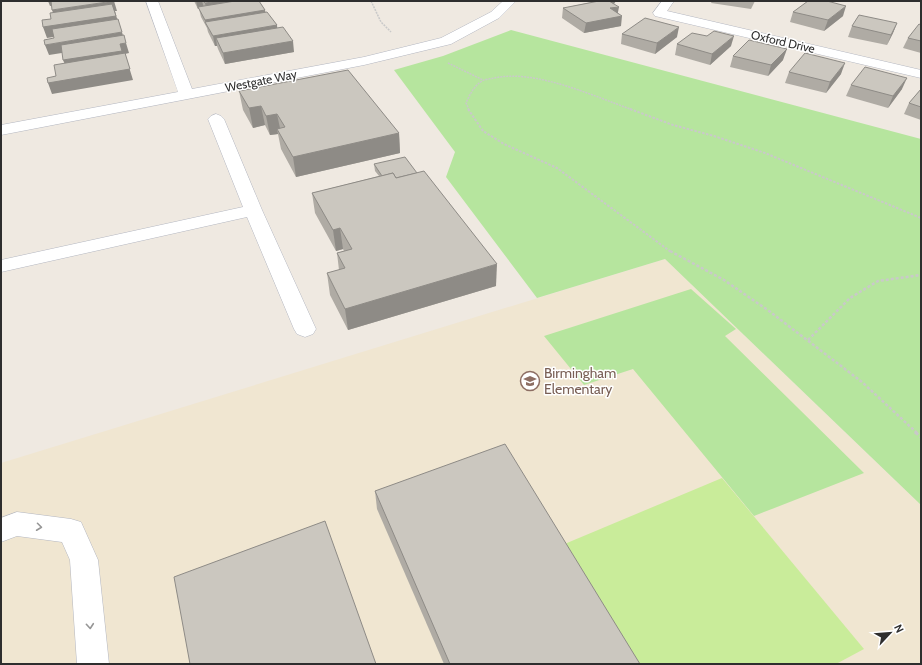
<svg xmlns="http://www.w3.org/2000/svg" width="922" height="665" font-family="Cabin,sans-serif">
	<style>
		.education { fill: #f0e6d1 }
		.green { fill: #b6e59e }
		.pitch { fill: #c9ec9a }
		.lines { fill: none; stroke-linecap: round; stroke-linejoin: round }
		.minor-casing { stroke: #b4b7c1; stroke-width: 1 }
		.path-far3 { stroke: #c9c9c9; stroke-width: 1.5; stroke-dasharray: 2 1; stroke-linecap: butt }
		.path-far2 { stroke: #c9c9c9; stroke-width: 2; stroke-dasharray: 2.5 1.5; stroke-linecap: butt }
		.path-far1 { stroke: #c9c9c9; stroke-width: 2.5; stroke-dasharray: 3 2; stroke-linecap: butt }
		.path { stroke: #c9c9c9; stroke-width: 3; stroke-dasharray: 4 2.5; stroke-linecap: butt }
		.minor { fill: #fff; fill-rule: evenodd }
		.wall { fill: #afaba4 }
		.shaded-wall { fill: #8e8b86 }
		.building { fill: #cbc7bf; stroke: #8e8b86 }
		.oneway { stroke: #969696 }
		.labels { text-anchor: middle; stroke-width: 3; stroke-linejoin: round; paint-order: stroke }
		.far-street-label { font-size: 12px; fill: #2e2e2e; stroke: #fff }
		.education-label { font-size: 14px; fill: #785e54; stroke: #fff; text-anchor: start }
	</style>
	<rect width="100%" height="100%" fill="#efe9e1"/>
	<!-- education -->
	<polygon class="education" points="665,259 921,505 921,664 1,664 1,463"/>
	<!-- green -->
	<g class="green">
		<polygon points="511,30 921,139 921,505 665,259 537,298 446,177 455,152 394,70 443,56"/>
		<polygon points="691,289 736,329 725,336 864,473 754,516 633,369 584,385 544,336"/>
	</g>
	<!-- pitch -->
	<polygon class="pitch" points="722,478 864,649 836,664 625,664 555,548"/>
	<g class="lines">
		<defs>
			<g id="minor">
				<polygon points="146,1 158,1 192,89 364,57 441,38 491,12 503,1 516,1 499,18 451,44 364,65 1,135 1,125 178,92"/>
				<polygon points="662,1 674,1 667,11 921,70 921,78 655,16 653,13"/>
				<polygon points="216,114 221,116 224,119 262,210 316,329 313,334 305,337 297,334 294,329 247,217 1,272 1,260 243,207 208,119 211,116"/>
				<polygon points="17,512 71,519 81,522 98,560 109,664 77,664 70,560 62,542 17,536 1,542 1,518"/>
			</g>
		</defs>
		<!-- minor casing -->
		<use href="#minor" class="minor-casing"/>
		<!-- path-far3 -->
		<g class="path-far3">
			<polyline points="371,1 381,22 391,32"/>
			<polyline points="448,63 483,80"/>
			<path d="M 469,110 L 466,103 C 470,94 474,86 482,81 C 485,79 490,79 494,78 C 536,69 593,96 633,110"/>
		</g>
		<!-- path-far2 -->
		<g class="path-far2">
			<polyline points="468,109 483,131 504,144 557,168 671,252"/>
			<polyline points="630,109 673,125 714,136 765,153 921,218"/>
		</g>
		<!-- path-far1 -->
		<g class="path-far1">
			<polyline points="670,251 724,280 769,311 862,382 917,433"/>
			<polyline points="808,340 850,298 878,281 921,275"/>
		</g>
		<!-- path -->
		<polyline class="path" points="915,432 921,437"/>
		<!-- minor -->
		<use href="#minor" class="minor"/>
	</g>
	<!-- wall -->
	<g class="wall">
		<polygon points="194,1 259,1 265,10 265,12 277,25 277,28 294,52 225,64 218,49 217,46 215,46 208,32 207,28 201,17 199,9 198,9"/>
		<polygon points="583,1 616,1 614,4 618,13 621,26 584,33 562,18 563,8 592,2"/>
		<polygon points="712,1 755,1 751,9 711,3"/>
		<polygon points="793,12 843,16 824,31 790,22"/>
		<polygon points="897,23 893,33 887,45 848,37 852,26"/>
		<polygon points="921,25 921,53 903,48 908,38"/>
		<polygon points="622,34 677,37 655,54 621,44"/>
		<polygon points="707,36 731,46 710,65 675,55 677,44"/>
		<polygon points="733,56 783,60 768,76 730,67"/>
		<polygon points="789,72 841,74 826,93 785,83"/>
		<polygon points="851,85 902,89 888,108 846,96"/>
		<polygon points="921,89 921,120 904,114 909,103"/>
		<polygon points="239,91 399,133 400,153 296,177 281,149 278,134 270,135 265,125 253,128 243,110"/>
		<polygon points="374,164 496,286 348,330 330,295 327,273 339,270 337,253 344,251 343,249 336,251 315,213 312,193 379,176 375,171"/>
		<polygon points="375,491 640,664 444,664 377,509"/>
	</g>
	<!-- shaded-wall -->
	<g class="shaded-wall">
		<polygon points="48,1 85,1 50,6"/>
		<polygon points="114,1 117,11 115,11 119,26 47,38 43,27 56,20 52,10"/>
		<polygon points="196,1 202,1 204,8 198,7 199,9 198,9"/>
		<polygon points="220,1 256,1 207,13 205,3"/>
		<polygon points="612,1 616,1 612,6"/>
		<polygon points="846,6 843,16 824,31 828,20"/>
		<polygon points="619,7 617,17 622,16 621,26 584,33 586,23 610,8"/>
		<polygon points="265,10 267,20 206,24 205,20"/>
		<polygon points="897,23 893,33 887,45 891,35"/>
		<polygon points="277,25 278,36 216,38 217,46 215,46 213,36"/>
		<polygon points="679,27 677,37 655,54 657,43"/>
		<polygon points="122,32 125,43 49,55 45,45"/>
		<polygon points="734,36 731,46 710,65 712,54"/>
		<polygon points="293,41 294,52 225,64 223,53"/>
		<polygon points="126,43 129,53 125,54 133,80 52,94 48,83 68,71 63,60 120,44"/>
		<polygon points="787,49 783,60 768,76 771,65"/>
		<polygon points="845,63 841,74 826,93 830,82"/>
		<polygon points="907,78 902,89 888,108 893,96"/>
		<polygon points="261,106 265,125 253,128 249,108"/>
		<polygon points="277,114 281,133 277,129 278,134 270,135 266,116"/>
		<polygon points="399,133 400,153 296,177 293,157"/>
		<polygon points="340,228 343,249 336,251 333,230"/>
		<polygon points="497,264 496,286 348,330 345,309"/>
	</g>
	<!-- building -->
	<g class="building">
		<polygon points="51,1 114,1 52,10"/>
		<polygon points="203,1 220,1 205,3"/>
		<polygon points="235,1 259,1 265,10 205,20 198,7"/>
		<polygon points="599,1 609,1 619,7 610,8 622,16 586,23 563,8"/>
		<polygon points="808,1 827,1 846,6 828,20 793,12"/>
		<polygon points="112,4 116,16 43,27 42,20 51,19 50,13"/>
		<polygon points="267,12 277,25 213,36 205,22"/>
		<polygon points="859,15 897,23 891,35 852,26"/>
		<polygon points="645,18 679,27 657,43 622,34"/>
		<polygon points="118,19 122,32 45,45 44,40 54,38 52,29"/>
		<polygon points="919,24 921,25 921,41 908,38"/>
		<polygon points="283,27 293,41 223,53 216,38"/>
		<polygon points="714,31 734,36 712,54 677,44 692,33 707,36"/>
		<polygon points="124,35 126,43 120,44 122,51 63,60 61,45"/>
		<polygon points="749,40 787,49 771,65 733,56"/>
		<polygon points="125,53 130,69 48,83 47,78 56,76 54,65"/>
		<polygon points="805,53 845,63 830,82 789,72"/>
		<polygon points="865,67 907,78 893,96 851,85"/>
		<polygon points="348,70 399,133 293,157 277,129 285,127 277,114 266,116 261,106 249,108 239,91"/>
		<polygon points="921,89 921,107 909,103"/>
		<polygon points="405,157 417,173 396,178 393,173 382,176 374,164"/>
		<polygon points="424,171 497,264 345,309 327,273 345,268 337,253 352,249 340,228 333,230 312,193 393,173 396,178"/>
		<polygon points="505,444 640,664 450,664 375,491"/>
		<polygon points="325,521 376,664 190,664 174,577"/>
	</g>
	<!-- one-way arrows -->
	<defs><path id="oneway-chevron" d="M-2-3.5L2.5 0L-2 3.5" fill="none" stroke-width="1.6" stroke-linecap="round" stroke-linejoin="round"/></defs>
	<g class="oneway">
		<use href="#oneway-chevron" transform="translate(39 527) rotate(7)"/>
		<use href="#oneway-chevron" transform="translate(90 626) rotate(85)"/>
	</g>
	<!-- icons -->
	<defs>
		<symbol id="school-ring" viewBox="-11 -11 22 22"><circle r="9.5" fill="#fff" stroke="#8d6e63" stroke-width="1.5"/><path d="M0-5L7-2L0 1L-7-2ZM-4 1L0 2.5L4 1V4Q0 6-4 4Z" fill="#8d6e63"/></symbol>
	</defs>
	<g fill-rule="evenodd">
		<use href="#school-ring" x="519" y="370" width="22" height="22"/>
	</g>
	<g class="labels">
		<!-- far-street labels -->
		<g class="far-street-label">
			<text transform="translate(783 42) rotate(13)" y="4">Oxford Drive</text>
			<text transform="translate(261 81) rotate(-11)" y="4">Westgate Way</text>
		</g>
		<!-- education labels -->
		<g class="education-label">
			<text x="544" y="378">Birmingham<tspan x="544" dy="16">Elementary</tspan></text>
		</g>
	</g>
	<!-- border -->
	<rect width="922" height="665" fill="none" stroke="#2e2e2e" stroke-width="4"/>
	<!-- north arrow -->
	<g transform="translate(890 633) rotate(64)" stroke="#ffffff" stroke-width="3" paint-order="stroke">
	<path d="M0-3L7 15L0 10L-7 15Z" fill="#2e2e2e"/>
	<text y="-6" font-size="11" font-weight="bold" text-anchor="middle" fill="#2e2e2e">N</text>
	</g>
</svg>
